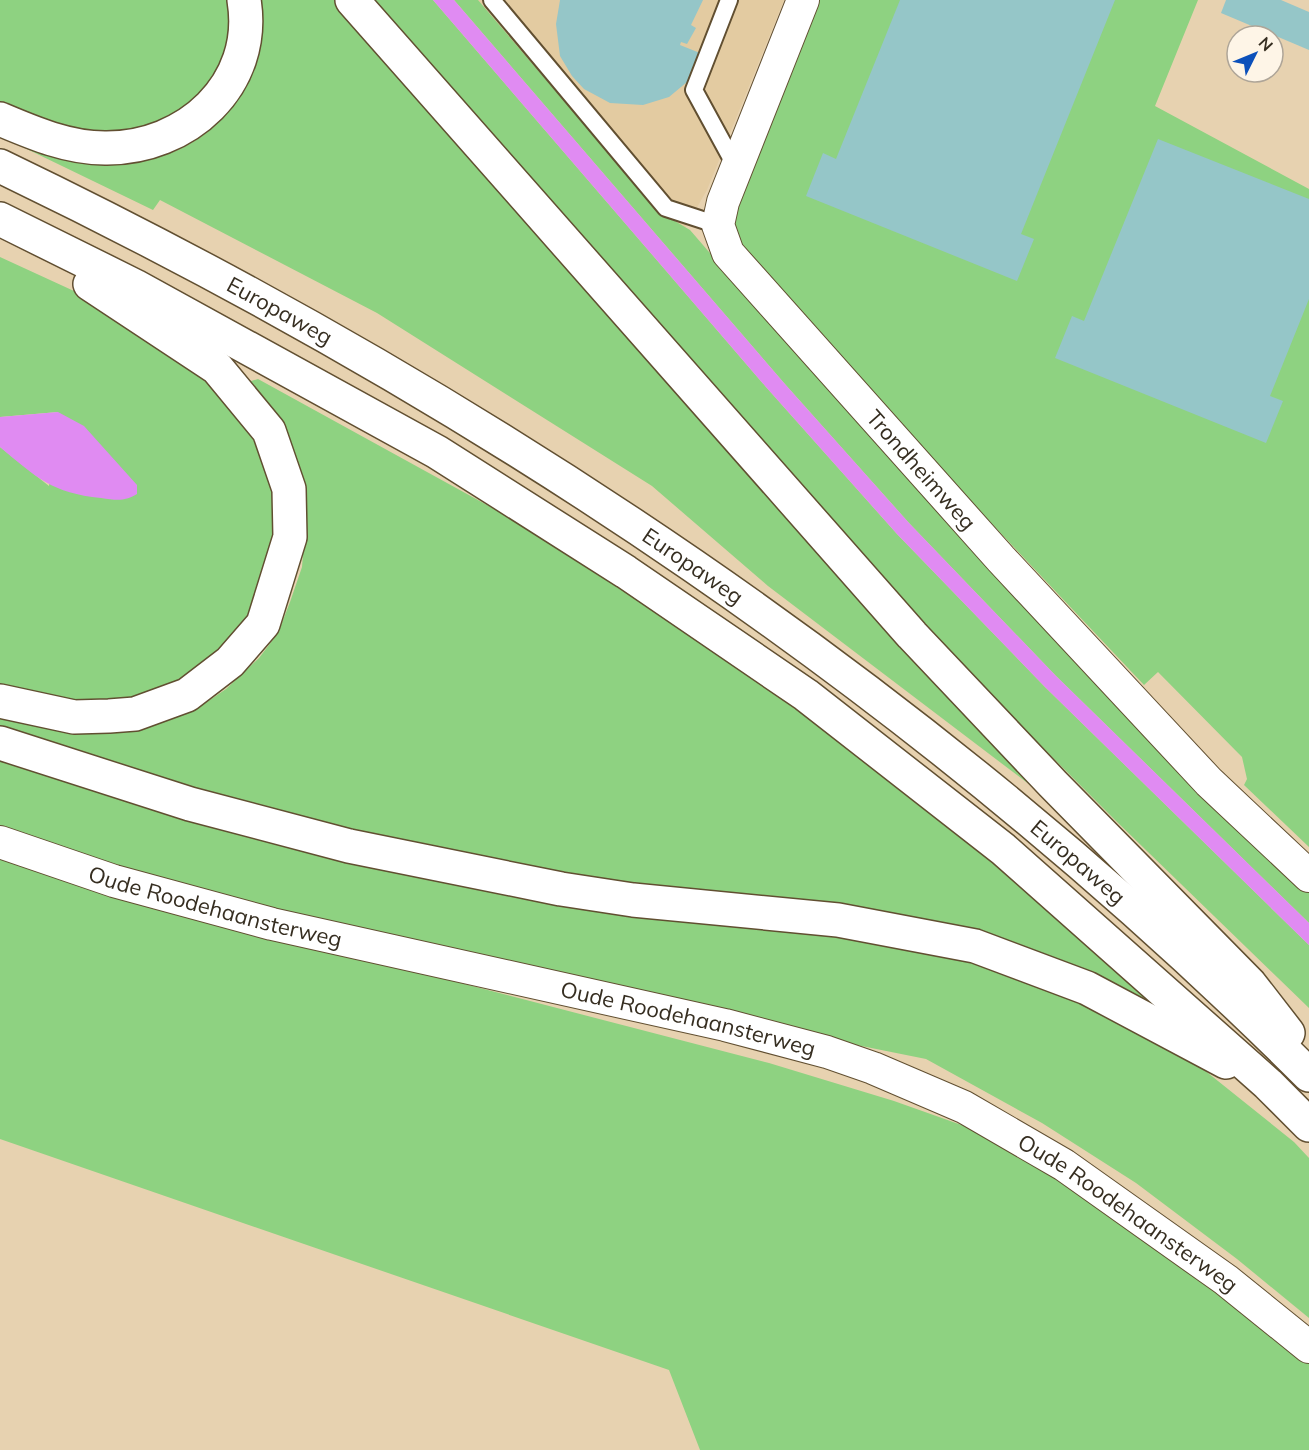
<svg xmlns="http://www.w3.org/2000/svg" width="1309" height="1450" font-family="Mulish,sans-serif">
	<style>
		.built { fill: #e3cba1 }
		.green { fill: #8ed281 }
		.water { fill: #e08bf2 }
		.building { fill: #95c6c8 }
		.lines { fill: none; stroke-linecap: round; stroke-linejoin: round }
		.service-casing { stroke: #614f31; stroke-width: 20 }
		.minor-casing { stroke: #614f31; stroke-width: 34 }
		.trunk-casing { stroke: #614f31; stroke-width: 36 }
		.service { stroke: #fff; stroke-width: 16 }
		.minor { stroke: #fff; stroke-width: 32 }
		.trunk { stroke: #fff; stroke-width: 33 }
		.labels { text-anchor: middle; stroke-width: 5; stroke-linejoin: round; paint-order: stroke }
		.street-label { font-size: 22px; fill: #362e21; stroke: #fef5e7 }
	</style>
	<rect width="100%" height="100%" fill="#e7d2b0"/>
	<!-- built -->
	<polygon class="built" points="470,0 784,0 707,190 674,247"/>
	<!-- green -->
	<g class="green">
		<polygon points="0,0 230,0 231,38 217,77 179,119 105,137 0,111"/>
		<path d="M 259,0 L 334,0 L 1034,788 L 768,586 L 652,486 L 377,313 L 160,200 L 153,210 L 0,136 C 67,153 128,181 193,142 C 212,131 230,113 240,94 C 248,78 255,21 259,0 Z"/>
		<polygon points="364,0 433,0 766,387 897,534 1045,687 1309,945 1309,1008 1115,820 927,632"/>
		<polygon points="454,0 478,0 658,211 690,230 825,386 997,577 1309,889 1309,923 1056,676 909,523 784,383"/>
		<polygon points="816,0 1198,0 1155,106 1309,189 1309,847 1244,785 1247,779 1242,757 1158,672 1144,685 941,470 744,251 735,224 735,198"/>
		<polygon points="0,257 124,314 199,368 249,428 261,453 275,496 276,528 253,618 185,681 129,700 72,702 0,689 0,447 49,486 58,412 0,417"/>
		<polygon points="258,379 507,516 645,603 784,698 946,821 1194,1034 1105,985 676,894 334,832 0,732 0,713 198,708 226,689 259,658 278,633 290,602 302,567 305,529 248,382"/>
		<polygon points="0,754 38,768 1024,972 1198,1065 1294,1142 1309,1158 1309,1318 1237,1259 1136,1183 1042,1123 926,1059 717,1017 281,919 0,836"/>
		<polygon points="0,854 175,909 769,1063 894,1101 970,1128 1029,1158 1309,1357 1309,1450 700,1450 669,1370 0,1139"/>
	</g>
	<!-- water -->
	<g class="water">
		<polygon points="433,0 454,0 784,383 909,523 1056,676 1309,923 1309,945 1045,687 897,534 766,387"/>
		<path d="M 58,412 L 84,426 L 137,485 L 137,494 C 124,502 116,500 101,498 C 52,493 37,478 0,447 L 0,417 Z"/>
	</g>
	<!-- building -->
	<g class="building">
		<polygon points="560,0 703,0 691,25 696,28 687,44 681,42 680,45 705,55 693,77 669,97 643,105 610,103 584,89 572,76 560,56 556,24"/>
		<polygon points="900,0 1115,0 1021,234 1034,239 1017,281 806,196 823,153 836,159"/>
		<polygon points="1226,0 1281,0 1309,12 1309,50 1221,13"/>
		<polygon points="1158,139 1309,199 1309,299 1270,396 1283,401 1266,443 1055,358 1072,316 1084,321"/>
	</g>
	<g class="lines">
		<defs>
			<g id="service">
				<polyline points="492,0 666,208 718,225"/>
				<polyline points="729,0 694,90 736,167"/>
			</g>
			<g id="minor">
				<path id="s1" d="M 803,0 L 723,202 L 718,225 L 728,253 L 1001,559 L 1209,782 L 1309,876"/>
				<path id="s2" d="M 0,842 L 114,881 L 272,924 L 725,1025 L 827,1052 L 873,1068 L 964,1107 L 1064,1165 L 1226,1280 L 1309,1347"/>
			</g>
			<g id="trunk">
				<polyline points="352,0 912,635 1053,784 1250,984 1288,1033"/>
				<path d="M 0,119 C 33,133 68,148 105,148 C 186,149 258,85 244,0"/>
				<path id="s3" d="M 0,166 C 481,397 930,697 1309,1075"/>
				<polyline points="0,219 135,286 437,452 626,572 806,695 1003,849 1268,1084 1309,1125"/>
				<polyline points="0,701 74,717 109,716 135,714 187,695 230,662 263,624 290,537 289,489 269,431 217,368 90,284"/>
				<polyline points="0,743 190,804 349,846 561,889 633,900 838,920 975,946 1087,988 1226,1062"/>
			</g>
		</defs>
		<!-- service casing -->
		<use href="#service" class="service-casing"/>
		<!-- minor casing -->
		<use href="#minor" class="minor-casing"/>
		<!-- trunk casing -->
		<use href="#trunk" class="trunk-casing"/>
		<!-- service -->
		<use href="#service" class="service"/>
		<!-- minor -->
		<use href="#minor" class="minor"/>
		<!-- trunk -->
		<use href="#trunk" class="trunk"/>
	</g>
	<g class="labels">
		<!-- street labels -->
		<g class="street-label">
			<text dy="8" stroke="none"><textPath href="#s3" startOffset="315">Europaweg</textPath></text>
			<text dy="8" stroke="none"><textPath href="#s1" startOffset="561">Trondheimweg</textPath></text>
			<text dy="8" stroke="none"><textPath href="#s3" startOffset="801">Europaweg</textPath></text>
			<text dy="8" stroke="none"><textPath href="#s3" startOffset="1287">Europaweg</textPath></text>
			<text dy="8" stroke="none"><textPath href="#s2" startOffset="225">Oude Roodehaansterweg</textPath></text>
			<text dy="8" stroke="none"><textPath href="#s2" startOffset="711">Oude Roodehaansterweg</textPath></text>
			<text dy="8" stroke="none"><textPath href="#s2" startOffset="1197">Oude Roodehaansterweg</textPath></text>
		</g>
	</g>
	<!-- north arrow -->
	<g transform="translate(1255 54) rotate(47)"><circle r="28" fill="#fef5e7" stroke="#aea598" stroke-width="1.5"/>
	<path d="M0-4.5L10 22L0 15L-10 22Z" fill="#0c50ba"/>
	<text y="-9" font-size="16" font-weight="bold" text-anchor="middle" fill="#362e21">N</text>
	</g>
</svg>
